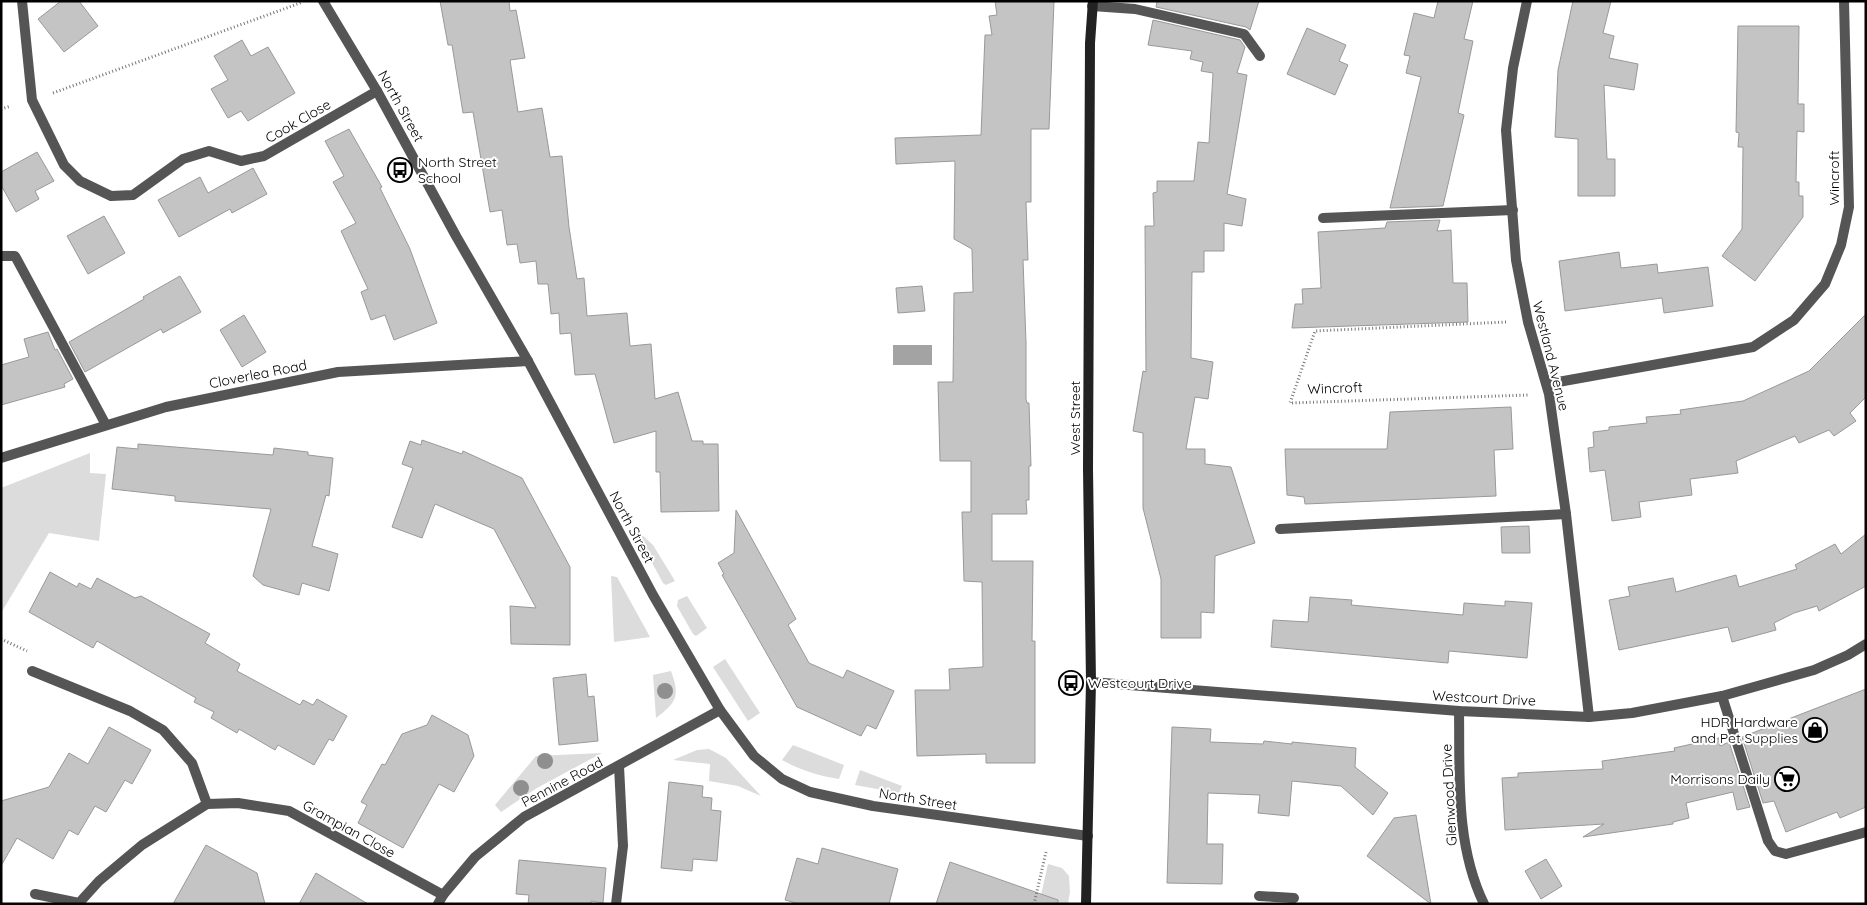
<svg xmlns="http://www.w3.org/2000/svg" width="1867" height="905" font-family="Quicksand,sans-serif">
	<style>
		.green { fill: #dcdcdc }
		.water { fill: #a3a3a3 }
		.building { fill: #c4c4c4; stroke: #999 }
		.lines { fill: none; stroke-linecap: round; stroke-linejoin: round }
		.path { stroke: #777; stroke-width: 3; stroke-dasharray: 1 2.5; stroke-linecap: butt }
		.lane { stroke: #555; stroke-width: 10 }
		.street { stroke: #555; stroke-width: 10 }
		.secondary { stroke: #222; stroke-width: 10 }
		.tree { fill: #8f8f8f }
		.labels { text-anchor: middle; stroke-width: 4; stroke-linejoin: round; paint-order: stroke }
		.street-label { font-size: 14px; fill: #000; stroke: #fff }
		.poi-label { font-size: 14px; fill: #000; stroke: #fff; text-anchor: start }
	</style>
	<rect width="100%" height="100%" fill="#fff"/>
	<!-- green -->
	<g class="green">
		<polygon points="90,453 90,473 106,474 99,541 49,533 1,613 1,488"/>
		<polygon points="640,533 653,545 675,581 666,585 663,583 637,535"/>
		<polygon points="611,576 617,577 650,637 614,642"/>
		<polygon points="687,596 707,628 696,636 693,634 677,606 678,600"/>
		<polygon points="725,659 760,713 748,721 713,667"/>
		<path d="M 671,671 C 680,696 677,702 656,718 L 653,675 Z"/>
		<path d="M 793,745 L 844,765 L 839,779 C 819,776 800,770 782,760 Z"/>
		<polygon points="709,749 726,758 761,796 738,786 709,781 710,764 673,760 697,750"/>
		<polygon points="602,753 537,788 501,812 495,805 536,756"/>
		<polygon points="860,770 902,786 899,793 855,785"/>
		<polygon points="1048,864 1062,868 1069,876 1070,892 1068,904 1039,904"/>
	</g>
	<!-- water -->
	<rect class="water" x="893" y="345" width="39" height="20"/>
	<!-- building -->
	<g class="building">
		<polygon points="61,1 79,1 98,26 64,52 38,19"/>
		<polygon points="440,1 509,1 510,11 516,10 525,58 510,60 518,112 542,108 550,157 562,156 569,227 577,279 584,278 587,316 627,313 630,346 651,344 655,399 678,392 692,441 703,441 703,444 718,444 719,511 661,512 660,472 656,472 656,431 614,443 595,374 575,375 571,333 560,334 559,313 551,314 548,284 538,284 536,261 520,263 517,244 507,245 502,210 490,212 473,112 463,113 452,45 448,45"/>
		<polygon points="995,1 1054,1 1049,129 1031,129 1031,202 1026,202 1028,260 1023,260 1026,343 1026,399 1027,403 1029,403 1031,466 1029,466 1029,500 1026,500 1027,514 992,514 992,561 1033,561 1032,641 1035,641 1035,763 986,763 986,754 917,756 915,690 950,690 949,669 983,667 982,582 964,581 962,512 971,512 971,461 940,461 938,382 953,382 954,293 973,292 972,249 954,239 955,161 896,164 895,138 981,135 985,35 992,35 989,16 997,15"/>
		<polygon points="1157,1 1259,1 1250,30 1246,27 1156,7"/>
		<polygon points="1438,1 1473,1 1464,39 1473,41 1458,113 1464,115 1443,206 1390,208 1421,77 1406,73 1410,56 1404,55 1414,13 1434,18"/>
		<polygon points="1573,1 1611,1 1603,33 1614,36 1609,58 1638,64 1634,90 1604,85 1607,159 1615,159 1615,196 1578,196 1578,139 1555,137 1558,70"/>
		<polygon points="1153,20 1240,40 1245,47 1237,73 1247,75 1227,194 1246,199 1242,226 1224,223 1224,251 1204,251 1204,272 1192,272 1191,358 1213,362 1208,399 1195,397 1186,449 1205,449 1205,464 1231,467 1255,543 1215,556 1214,613 1201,612 1201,638 1161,638 1161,579 1143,508 1143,433 1133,431 1143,371 1146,372 1145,226 1154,226 1153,193 1157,192 1157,181 1194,181 1198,142 1209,143 1213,73 1201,71 1203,62 1190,59 1192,51 1148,45"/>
		<polygon points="1738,26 1799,26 1798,104 1804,104 1804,132 1797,131 1796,182 1799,182 1799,196 1803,196 1803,217 1755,281 1722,256 1742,229 1743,147 1738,147 1739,133 1736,132"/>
		<polygon points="1307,28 1346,45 1339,61 1348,65 1335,95 1287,74"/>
		<polygon points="242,40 251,56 268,47 295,93 248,121 241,111 228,118 211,89 228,80 214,56"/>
		<polygon points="349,129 382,187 380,188 410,249 437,323 394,340 385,315 371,320 361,292 368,289 341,231 356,223 333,182 344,176 325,141"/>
		<polygon points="37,152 54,181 35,191 39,199 16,212 1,185 1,172"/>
		<polygon points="253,168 267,194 232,213 230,209 179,237 158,200 200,177 208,193"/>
		<polygon points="104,216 125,253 88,274 67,236"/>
		<polygon points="1440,220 1437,231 1451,230 1453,283 1467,283 1468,322 1292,328 1295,304 1303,304 1302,289 1321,288 1318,232 1385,228 1387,222"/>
		<polygon points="1619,252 1621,268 1657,264 1658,273 1708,267 1713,306 1664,313 1662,298 1565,311 1559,261"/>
		<polygon points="180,276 201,312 163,333 161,329 85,372 69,342 144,299 143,297"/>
		<polygon points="922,286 925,311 898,313 896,288"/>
		<polygon points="1866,314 1866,397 1850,413 1856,421 1834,436 1829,430 1799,443 1795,436 1736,461 1738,473 1690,479 1692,495 1639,502 1641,517 1612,521 1605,470 1590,472 1588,448 1594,447 1593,432 1609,430 1609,427 1647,423 1646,417 1681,414 1680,410 1743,401 1809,371"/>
		<polygon points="244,315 266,352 242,367 220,330"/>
		<polygon points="48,332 55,350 57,349 73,379 64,384 65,387 1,405 1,365 29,357 24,339"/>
		<polygon points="1511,407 1513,449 1494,450 1496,496 1305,504 1304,497 1287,495 1285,449 1387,449 1390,412"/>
		<polygon points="422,440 462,454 463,451 522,478 570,567 570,645 511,644 510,606 536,608 494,529 435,504 422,538 392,527 413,468 402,464 410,441 421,445"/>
		<polygon points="138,444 273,455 274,448 308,452 308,455 333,458 329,496 326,495 312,546 338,554 329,591 302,583 299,595 263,585 253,576 271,509 175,501 175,496 112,489 117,447 138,449"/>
		<polygon points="736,510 796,619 788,625 809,663 843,678 847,670 894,691 876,729 867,725 861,736 797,707 722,575 724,574 718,563 734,553"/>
		<polygon points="1529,526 1530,553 1502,553 1501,527"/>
		<polygon points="1866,534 1866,586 1819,611 1817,606 1794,613 1774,623 1776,630 1732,642 1728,627 1619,650 1609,600 1630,596 1628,587 1673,578 1676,592 1736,575 1739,587 1797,569 1795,565 1835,544 1841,554"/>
		<polygon points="50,572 77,587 79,583 91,589 97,578 135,598 141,596 210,634 205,643 240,664 237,671 300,705 303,700 313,705 317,699 347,716 333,741 329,739 314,765 278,745 275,750 239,729 237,733 211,718 214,712 194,702 196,698 97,641 93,648 29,612"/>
		<polygon points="1310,597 1352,600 1351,605 1463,615 1464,603 1505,606 1505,601 1532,603 1527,658 1449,651 1448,663 1271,647 1273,620 1308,622"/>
		<polygon points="586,674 588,697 594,696 598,741 559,745 553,678"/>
		<polygon points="1866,689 1866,807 1840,818 1837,812 1786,832 1774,801 1763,803 1742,737"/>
		<polygon points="432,715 468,735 474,756 454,792 439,784 403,848 358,823 367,805 361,802 382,764 385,765 402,734 427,725"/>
		<polygon points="109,727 151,750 132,784 125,780 106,812 95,806 78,835 69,830 53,859 17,838 1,866 1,801 49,787 69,753 88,764"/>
		<polygon points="1172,727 1211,729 1210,742 1263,744 1264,741 1292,744 1292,742 1356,748 1355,767 1388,793 1373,815 1341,786 1292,781 1289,816 1258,813 1260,795 1208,793 1207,844 1223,844 1222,884 1167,883"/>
		<polygon points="1719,738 1720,746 1729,742 1750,807 1737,810 1733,792 1686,803 1689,818 1673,822 1673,824 1583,837 1604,824 1505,830 1502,778 1518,777 1518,773 1603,769 1602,761 1675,751 1674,748"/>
		<polygon points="669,782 703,786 702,797 712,798 711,810 721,811 717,861 693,859 692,871 661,868"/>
		<polygon points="1416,815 1420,840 1431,904 1367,856 1394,818"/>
		<polygon points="206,845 257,873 265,904 173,904"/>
		<polygon points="822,848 898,869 889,904 800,904 785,900 797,858 818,864"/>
		<polygon points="1546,859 1562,886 1541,899 1525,871"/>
		<polygon points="519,860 606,868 603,903 591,901 591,904 528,904 529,895 516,894"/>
		<polygon points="950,862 1058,900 1058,904 936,904"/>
		<polygon points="316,873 368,904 299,904"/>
	</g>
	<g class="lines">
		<!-- path -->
		<g class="path">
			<polyline points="53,93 303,2"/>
			<polyline points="1,109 11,106"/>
			<polyline points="1506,322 1315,331 1290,403 1528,395"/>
			<polyline points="1,639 27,651"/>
			<polyline points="1034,904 1046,852"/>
		</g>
		<!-- lane -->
		<g class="lane">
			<polyline points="1092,6 1135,9 1244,34 1260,56"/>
			<polyline points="1323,218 1513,210"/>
			<polyline points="1,256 15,256 106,425"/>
			<polyline points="1280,529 1566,514"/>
			<polyline points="1722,696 1768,841 1775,851 1786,854 1866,832"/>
			<polyline points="1259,896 1294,898"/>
			<polyline points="616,904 623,846 619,766"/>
		</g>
		<!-- street -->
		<g class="street">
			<polyline points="22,1 32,100 64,165 80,181 111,196 133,195 183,159 209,151 241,161 264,156 377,91"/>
			<polyline points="323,1 377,91 456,236 528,361 653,595 720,710 754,756 782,779 810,792 873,806 1088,836"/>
			<polyline points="1527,1 1513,68 1506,130 1516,260 1528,322 1549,394 1566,514 1589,717"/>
			<polyline points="1547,384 1753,347 1794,320 1825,284 1841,245 1849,207 1844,1"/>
			<polyline points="1,458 166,407 338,372 528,361"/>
			<polyline points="32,671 130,711 163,730 192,763 207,804"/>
			<polyline points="1091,682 1459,711 1589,717 1632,713 1722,696 1814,670 1848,655 1866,644"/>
			<path d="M 1459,711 C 1460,776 1455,844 1484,904"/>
			<polyline points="35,894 79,903 99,881 142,845 207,804 238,803 289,811 443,895"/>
			<polyline points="438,904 443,895 475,857 524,817 720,710"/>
		</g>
		<!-- secondary -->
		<polyline class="secondary" points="1086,904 1091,682 1088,469 1090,43 1093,1"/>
	</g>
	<!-- trees -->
	<g class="tree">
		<circle cx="665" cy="691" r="8"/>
		<circle cx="545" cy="761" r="8"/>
		<circle cx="521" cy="788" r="8"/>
	</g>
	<!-- icons -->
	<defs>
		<symbol id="bus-ring" viewBox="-11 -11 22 22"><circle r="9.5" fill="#fff" stroke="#000" stroke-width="1.5"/><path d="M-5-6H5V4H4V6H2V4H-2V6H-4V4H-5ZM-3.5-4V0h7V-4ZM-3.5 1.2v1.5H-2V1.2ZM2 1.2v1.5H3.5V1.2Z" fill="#000"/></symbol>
		<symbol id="shop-ring" viewBox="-11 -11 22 22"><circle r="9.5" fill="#fff" stroke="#000" stroke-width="1.5"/><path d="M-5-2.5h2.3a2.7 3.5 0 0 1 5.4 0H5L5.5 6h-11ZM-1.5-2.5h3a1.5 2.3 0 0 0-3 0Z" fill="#000"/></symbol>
		<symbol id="supermarket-ring" viewBox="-11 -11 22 22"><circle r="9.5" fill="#fff" stroke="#000" stroke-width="1.5"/><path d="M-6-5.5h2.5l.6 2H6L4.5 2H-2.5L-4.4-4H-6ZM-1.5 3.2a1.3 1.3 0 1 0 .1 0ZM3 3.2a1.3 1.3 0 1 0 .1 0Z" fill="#000"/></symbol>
	</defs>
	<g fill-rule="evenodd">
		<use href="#bus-ring" x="386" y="156" width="28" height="28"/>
		<use href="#bus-ring" x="1057" y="669" width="28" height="28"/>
		<use href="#shop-ring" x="1801" y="716" width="28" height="28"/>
		<use href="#supermarket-ring" x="1773" y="765" width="28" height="28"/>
	</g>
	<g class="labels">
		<!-- street labels -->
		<g class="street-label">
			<text transform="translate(401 106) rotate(61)" y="5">North Street</text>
			<text transform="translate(298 121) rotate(-30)" y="5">Cook Close</text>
			<text transform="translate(1834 178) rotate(-90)" y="5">Wincroft</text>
			<text transform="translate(1551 356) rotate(76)" y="5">Westland Avenue</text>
			<text transform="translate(258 374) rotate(-11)" y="5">Cloverlea Road</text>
			<text transform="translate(1335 388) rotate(-2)" y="5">Wincroft</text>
			<text transform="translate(1075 418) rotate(-90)" y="5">West Street</text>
			<text transform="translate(632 527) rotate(62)" y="5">North Street</text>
			<text transform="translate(1484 698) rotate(3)" y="5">Westcourt Drive</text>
			<text transform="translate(562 782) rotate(-28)" y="5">Pennine Road</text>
			<text transform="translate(1449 795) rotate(-93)" y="5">Glenwood Drive</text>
			<text transform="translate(918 799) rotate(9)" y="5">North Street</text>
			<text transform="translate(349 829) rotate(29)" y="5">Grampian Close</text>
		</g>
		<!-- poi labels -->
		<g class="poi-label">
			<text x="418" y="167">North Street<tspan x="418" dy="16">School</tspan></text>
			<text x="1088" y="688">Westcourt Drive</text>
			<text x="1798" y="727" text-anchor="end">HDR Hardware<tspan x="1798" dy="16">and Pet Supplies</tspan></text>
			<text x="1770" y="784" text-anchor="end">Morrisons Daily</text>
		</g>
	</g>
	<!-- border -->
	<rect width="1867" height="905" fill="none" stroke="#000000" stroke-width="5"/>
</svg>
